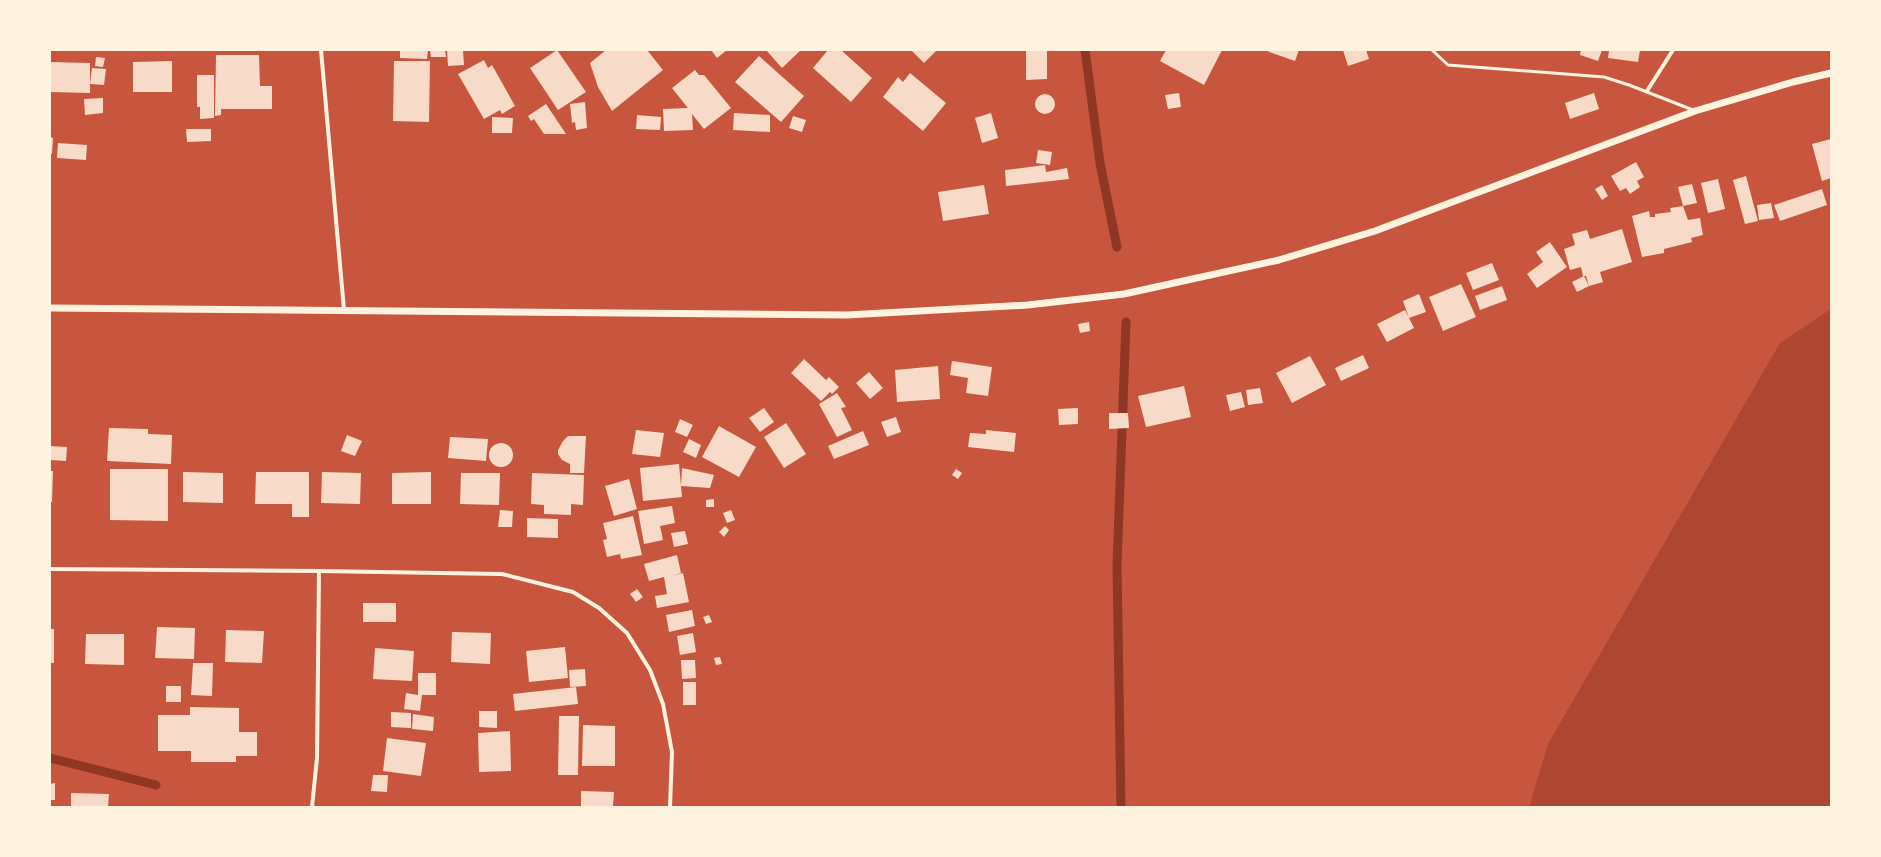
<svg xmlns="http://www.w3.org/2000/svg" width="1881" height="857" font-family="'Roboto Condensed',sans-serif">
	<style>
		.green { fill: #ae4732 }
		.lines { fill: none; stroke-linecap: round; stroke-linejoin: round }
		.stream { stroke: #8f3625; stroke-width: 9 }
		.building { fill: #f7dbc8 }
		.service { stroke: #fff3e0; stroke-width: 3 }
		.minor { stroke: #fff3e0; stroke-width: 4 }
		.tertiary { stroke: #fff3e0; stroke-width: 7 }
	</style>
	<rect width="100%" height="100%" fill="#c8553d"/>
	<!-- green -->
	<polygon class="green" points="1831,309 1831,807 1529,807 1548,744 1780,343"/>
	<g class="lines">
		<!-- stream -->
		<g class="stream">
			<polyline points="1085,50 1100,163 1117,247"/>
			<polyline points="50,758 156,785"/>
			<polyline points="1121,807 1117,566 1126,322"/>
		</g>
	</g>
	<!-- building -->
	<g class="building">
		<polygon points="400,50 428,50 427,59 400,58"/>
		<polygon points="430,50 445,50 446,57 431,57"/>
		<polygon points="447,50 463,50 464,65 448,66"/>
		<polygon points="557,50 586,92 558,110 530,68"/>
		<polygon points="606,50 647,50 663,70 612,111 598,87 590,63"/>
		<polygon points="711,50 727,50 717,58"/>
		<polygon points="766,50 801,50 782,68"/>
		<polygon points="828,50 841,50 872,78 851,102 813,68"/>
		<polygon points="911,50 937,50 924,63"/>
		<polygon points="1026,50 1047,50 1047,79 1026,80"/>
		<polygon points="1166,50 1222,50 1204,85 1160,61"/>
		<polygon points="1264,50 1299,50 1295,61"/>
		<polygon points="1343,50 1366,50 1369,59 1348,66"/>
		<polygon points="1581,50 1602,50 1598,61 1580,55"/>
		<polygon points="1609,50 1640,50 1638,62 1608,58"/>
		<polygon points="216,55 259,55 260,86 272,86 272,109 221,109 221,115 215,116"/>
		<polygon points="759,56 804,96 781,122 735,82"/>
		<polygon points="96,57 105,58 103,67 95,66"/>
		<polygon points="484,60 488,68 492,65 515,106 502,114 500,110 484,119 458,74"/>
		<polygon points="172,61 172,92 133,92 133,62"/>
		<polygon points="394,61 430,61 429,122 393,121"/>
		<polygon points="51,62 90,63 90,93 50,92"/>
		<polygon points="92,68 106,69 104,85 90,84"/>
		<polygon points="695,70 699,75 704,75 731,108 704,129 692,114 693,130 664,131 663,109 688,108 672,88"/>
		<polygon points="910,73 946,103 923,131 883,97 898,77 903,82"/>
		<polygon points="197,75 214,75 214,118 200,119 200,107 197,107"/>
		<polygon points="1179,93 1181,107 1168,109 1165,95"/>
		<polygon points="1594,93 1599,109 1570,119 1565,103"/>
		<circle cx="1045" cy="104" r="10"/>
		<polygon points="103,98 103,113 85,115 84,99"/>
		<polygon points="585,102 587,128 576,130 575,122 572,123 570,104"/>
		<polygon points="546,104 566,134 544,134 534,119 531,121 528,116"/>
		<polygon points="734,113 770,115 770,132 733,130"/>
		<polygon points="991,113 998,138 982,143 975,118"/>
		<polygon points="637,115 661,117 660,130 636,129"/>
		<polygon points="793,116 806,120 802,132 789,128"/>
		<polygon points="492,117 513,118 512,133 492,133"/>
		<polygon points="186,129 211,129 211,141 187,142"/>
		<polygon points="50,137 53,138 52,154 50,153"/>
		<polygon points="1831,139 1831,178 1822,181 1812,144"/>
		<polygon points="58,143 87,145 86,160 57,158"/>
		<polygon points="1038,150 1052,152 1050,165 1036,163"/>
		<polygon points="1636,162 1644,177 1637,181 1640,187 1630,194 1626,188 1620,191 1611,176"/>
		<polygon points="1045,165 1046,172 1067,168 1069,179 1006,186 1005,170"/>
		<polygon points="1746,176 1758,221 1745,224 1733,180"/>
		<polygon points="1718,179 1725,209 1708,213 1701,183"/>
		<polygon points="1692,184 1697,203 1683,206 1688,220 1700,218 1703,235 1691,238 1692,242 1664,249 1664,253 1642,257 1632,216 1649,211 1650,217 1655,217 1655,214 1671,212 1670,208 1683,206 1678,187"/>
		<polygon points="984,185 989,214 943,221 938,192"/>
		<polygon points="1602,185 1608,196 1602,200 1595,189"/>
		<polygon points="1822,189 1827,205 1780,221 1774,205"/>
		<polygon points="1771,203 1774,218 1759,220 1757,205"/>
		<polygon points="1622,229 1632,262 1600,272 1603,282 1589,286 1586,276 1583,276 1581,267 1570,270 1564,249 1575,245 1572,234 1587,230 1590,239"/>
		<polygon points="1550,242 1567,267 1537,288 1527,274 1543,262 1536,252"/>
		<polygon points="1492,263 1499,280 1473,290 1466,273"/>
		<polygon points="1584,276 1589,286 1577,292 1572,282"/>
		<polygon points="1461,284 1476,317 1443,331 1429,297"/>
		<polygon points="1502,286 1507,300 1480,310 1475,296"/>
		<polygon points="1419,294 1426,312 1409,318 1414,328 1387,342 1377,324 1405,310 1409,318 1403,301"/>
		<polygon points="1089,322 1090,331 1080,333 1078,324"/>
		<polygon points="1363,355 1369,368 1341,381 1335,368"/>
		<polygon points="1310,356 1326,385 1292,403 1276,373"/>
		<polygon points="804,359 826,380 829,377 839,387 832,394 830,392 821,401 791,373"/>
		<polygon points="952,361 992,367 988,396 966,393 968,378 950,375"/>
		<polygon points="938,366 940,399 897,402 895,370"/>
		<polygon points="869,372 883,388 870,399 856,383"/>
		<polygon points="1184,386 1191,417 1146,427 1138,396"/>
		<polygon points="1260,388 1263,403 1248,405 1246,390"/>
		<polygon points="1241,392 1245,407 1230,411 1226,395"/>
		<polygon points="837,393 846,407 841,408 852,430 837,437 819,404"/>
		<polygon points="764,408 774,422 760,432 749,418"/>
		<polygon points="1078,408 1078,424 1059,425 1058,409"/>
		<polygon points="1109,413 1128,413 1129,428 1109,429"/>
		<polygon points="896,417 901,432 887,437 881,422"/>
		<polygon points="680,419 693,425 687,437 675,432"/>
		<polygon points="786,423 806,454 784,468 764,437"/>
		<polygon points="719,426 756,447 739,477 702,457"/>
		<polygon points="109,428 148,429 148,434 172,435 171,464 107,461"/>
		<polygon points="636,430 664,433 660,457 632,454"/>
		<polygon points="986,430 1016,433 1014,452 968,447 970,433 986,434"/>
		<polygon points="863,431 869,445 834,459 828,446"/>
		<polygon points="347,435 362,441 355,456 341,451"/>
		<polygon points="568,436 586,436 584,473 570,473 570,464 562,460 558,454 558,450 563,441"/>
		<polygon points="450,437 488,439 486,461 448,458"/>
		<polygon points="689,439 701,445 696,458 683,452"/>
		<circle cx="501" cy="455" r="12"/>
		<polygon points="50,446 67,447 66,461 50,460"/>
		<polygon points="679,464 681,486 682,468 714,475 710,488 681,486 682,497 643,501 640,468"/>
		<polygon points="110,469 168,469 168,521 110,520"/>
		<polygon points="956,469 962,473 958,479 952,475"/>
		<polygon points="50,471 53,471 52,502 50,502"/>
		<polygon points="183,472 223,473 223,503 183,502"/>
		<polygon points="256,472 309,472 309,517 292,517 292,504 255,504"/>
		<polygon points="322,472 361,473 360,504 321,503"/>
		<polygon points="431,472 431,504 392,504 392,473"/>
		<polygon points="461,473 500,473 499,505 460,504"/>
		<polygon points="532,473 584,475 583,505 571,504 571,515 544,514 544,505 531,504"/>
		<polygon points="629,479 637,509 614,516 605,486"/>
		<polygon points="714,499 714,507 706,507 706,500"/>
		<polygon points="672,506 675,523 660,526 663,540 644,544 638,511"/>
		<polygon points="500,510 513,511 512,527 498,527"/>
		<polygon points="731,510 735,520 727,523 723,513"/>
		<polygon points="633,516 642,555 621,559 620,554 607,557 603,540 607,539 603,523"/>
		<polygon points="527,518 558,519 558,538 527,537"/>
		<polygon points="725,526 729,530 724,537 719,532"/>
		<polygon points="685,531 688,544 674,547 671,533"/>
		<polygon points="677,555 681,573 672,576 683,573 689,602 657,608 655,596 667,594 664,577 649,581 644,564"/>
		<polygon points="637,589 643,597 636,602 630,594"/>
		<rect x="363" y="603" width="33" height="19"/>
		<polygon points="692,610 695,626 669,632 666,615"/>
		<polygon points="709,615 712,622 706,624 703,617"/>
		<polygon points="157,627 195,628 194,659 155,658"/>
		<rect x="50" y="629" width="4" height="34"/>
		<polygon points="226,630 264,631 262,663 225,662"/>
		<polygon points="452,632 491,633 490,664 451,662"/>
		<polygon points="693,633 696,652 680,655 677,636"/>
		<polygon points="86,634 124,634 124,665 85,664"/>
		<polygon points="565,647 568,678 529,682 526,651"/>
		<polygon points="375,648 414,651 412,681 373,679"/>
		<polygon points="720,657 722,664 716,665 714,658"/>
		<polygon points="681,660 695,660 696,678 682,679"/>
		<polygon points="193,663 213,663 212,696 191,695"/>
		<polygon points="585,669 586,686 570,687 569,670"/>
		<polygon points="418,673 436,673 436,695 422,695 420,711 404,709 406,693 418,695"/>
		<rect x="683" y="682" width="13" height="23"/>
		<rect x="166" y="686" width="15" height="16"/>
		<polygon points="576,687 578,704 515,711 513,694"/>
		<polygon points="190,707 239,708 239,732 257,732 257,756 236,756 236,762 191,762 191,751 158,751 158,715 190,715"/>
		<polygon points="479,711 497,711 497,728 479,727"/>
		<polygon points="391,712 411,713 411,728 391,727"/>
		<polygon points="413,714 434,717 433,731 412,729"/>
		<polygon points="559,716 579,716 578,775 558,775"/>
		<polygon points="583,725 615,726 615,766 582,766"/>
		<polygon points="510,731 511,771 479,772 478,733"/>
		<polygon points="387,738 426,743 421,776 383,771"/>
		<polygon points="373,775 388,775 387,792 371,791"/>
		<polygon points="55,783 55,800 50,800 50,784"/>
		<polygon points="581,791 614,792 613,807 581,807"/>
		<polygon points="71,793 109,794 108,807 71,807"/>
	</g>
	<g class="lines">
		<!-- service -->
		<polyline class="service" points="1432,50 1448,65 1604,77 1629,85 1693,110"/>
		<!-- minor -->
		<g class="minor">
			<polyline points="321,50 344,310"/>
			<polyline points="1647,91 1673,50"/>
			<polyline points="50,569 319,571 502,574 573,592 599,608 627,633 650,670 663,704 672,752 670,807"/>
			<polyline points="312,807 317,758 319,571"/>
		</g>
		<!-- tertiary -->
		<polyline class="tertiary" points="50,308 847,315 1028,305 1124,294 1279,260 1375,231 1695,111 1793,82 1831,73"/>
	</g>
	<!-- border -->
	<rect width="1881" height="857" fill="none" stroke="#fff3e0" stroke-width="102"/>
</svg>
